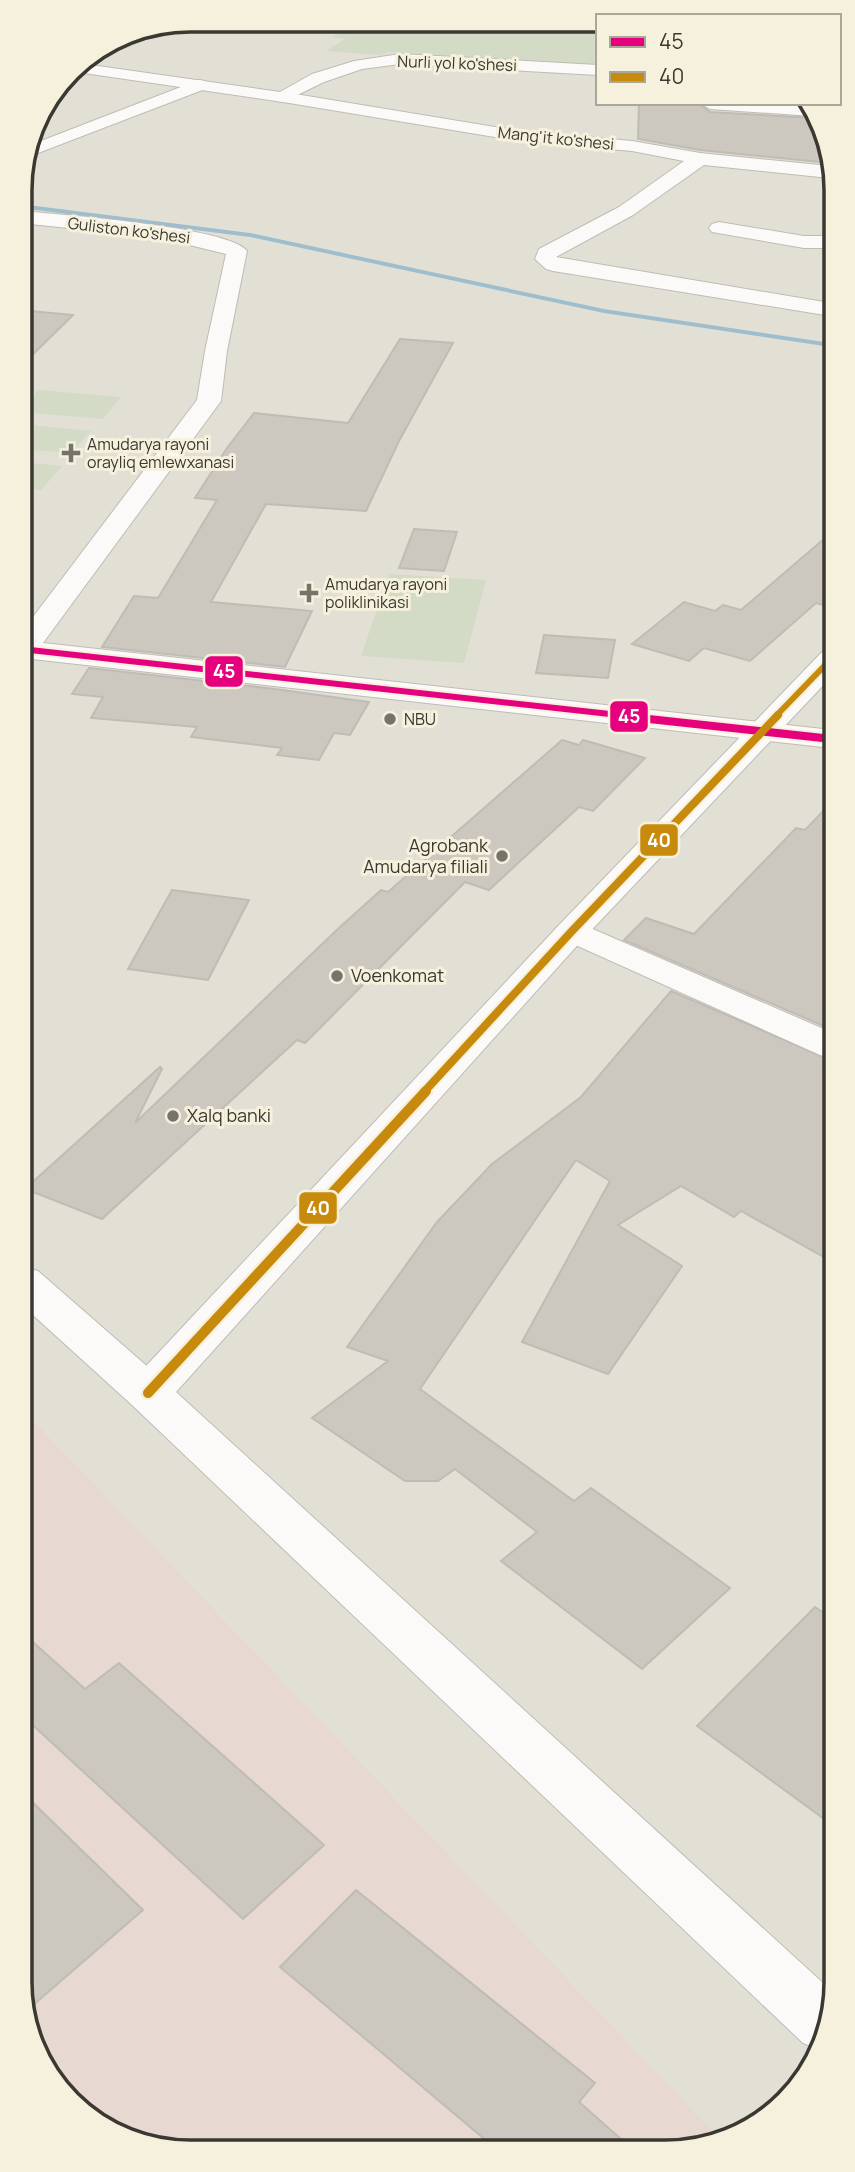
<svg xmlns="http://www.w3.org/2000/svg" width="855" height="2172" font-family="Manrope,sans-serif">
	<style>
		.commercial { fill: #e8d8d2 }
		.green { fill: #d3dac5 }
		.lines { fill: none; stroke-linecap: round; stroke-linejoin: round }
		.stream { fill: #9fbecd; fill-rule: evenodd }
		.building { fill: #ccc8c0; stroke: #bfbcb4; stroke-width: 2 }
		.street-casing { stroke: #bebcb5; stroke-width: 2 }
		.secondary-casing { stroke: #bebcb5; stroke-width: 2 }
		.street { fill: #fbfaf9; fill-rule: evenodd }
		.secondary { fill: #fbfaf9; fill-rule: evenodd }
		.bus-1-far1-casing { stroke: #f5f1dd; stroke-width: 10 }
		.bus-1-casing { stroke: #f5f1dd; stroke-width: 12 }
		.bus-2-far2-casing { stroke: #f5f1dd; stroke-width: 10 }
		.bus-2-far1-casing { stroke: #f5f1dd; stroke-width: 12 }
		.bus-2-casing { stroke: #f5f1dd; stroke-width: 15 }
		.bus-1-far1 { stroke: #e5007d; stroke-width: 6 }
		.bus-1 { stroke: #e5007d; stroke-width: 8 }
		.bus-2-far2 { stroke: #c88a0c; stroke-width: 6 }
		.bus-2-far1 { stroke: #c88a0c; stroke-width: 8 }
		.bus-2 { stroke: #c88a0c; stroke-width: 10 }
		.poi-dot { fill: #75736a; stroke: #f5f1dd; stroke-width: 2.5 }
		.labels { text-anchor: middle; stroke-width: 6; stroke-linejoin: round; paint-order: stroke }
		.far-street-label { font-size: 16px; fill: #3a3831; stroke: #f5f1dd }
		.far-poi-label { font-size: 16px; fill: #3a3831; stroke: #f5f1dd; text-anchor: start }
		.poi-label { font-size: 18px; fill: #3a3831; stroke: #f5f1dd; text-anchor: start }
		.rim { fill: none; stroke: #3a3831; stroke-width: 3.5 }
		.line-badge { stroke: #f5f1dd; stroke-width: 2.5 }
		.badge-label { font-size: 19px; text-anchor: middle; font-weight: bold; fill: #fff }
	</style>
	<rect width="100%" height="100%" fill="#e2e0d5"/>
	<!-- commercial -->
	<polygon class="commercial" points="23,1410 722,2141 709,2147 157,2150 70,2103 25,2026"/>
	<!-- green -->
	<g class="green">
		<polygon points="361,20 598,22 598,65 388,52 381,55 326,51 345,39 332,37"/>
		<polygon points="38,390 121,397 103,419 20,412"/>
		<polygon points="20,424 91,431 71,453 20,449"/>
		<polygon points="20,462 62,466 41,490 21,489"/>
		<polygon points="389,574 486,580 464,663 361,656"/>
	</g>
	<g class="lines">
		<!-- stream -->
		<polygon class="stream" points="20,204 250,233 604,309 831,343 831,347 604,313 250,237 20,208"/>
	</g>
	<!-- building -->
	<g class="building">
		<polygon points="639,103 699,103 710,112 814,118 830,147 830,163 700,150 638,139"/>
		<polygon points="20,310 73,315 20,367"/>
		<polygon points="400,339 453,343 399,441 366,511 266,504 211,602 312,611 285,667 102,647 134,596 158,598 217,500 195,498 227,448 254,413 348,423"/>
		<polygon points="414,529 457,532 444,571 399,568"/>
		<polygon points="831,533 831,607 816,603 750,661 704,648 689,661 632,644 684,602 715,611 723,605 741,610"/>
		<polygon points="544,635 615,640 608,678 536,673"/>
		<polygon points="89,668 275,689 369,702 350,735 334,733 319,760 277,755 282,748 191,737 197,727 91,718 103,697 72,694"/>
		<polygon points="562,740 579,745 583,740 645,758 593,811 579,807 489,890 465,882 305,1043 297,1040 102,1219 25,1189 160,1067 162,1069 135,1123 340,927 381,890 388,892"/>
		<polygon points="832,802 833,1030 624,940 646,918 694,934 796,828 805,830"/>
		<polygon points="172,890 249,900 208,980 128,969"/>
		<polygon points="671,991 833,1061 833,1262 741,1211 734,1217 681,1186 618,1225 682,1266 608,1374 522,1342 610,1181 576,1160 420,1389 574,1501 591,1488 730,1588 642,1669 501,1561 537,1532 455,1469 438,1481 405,1481 312,1418 388,1361 347,1347 437,1222 492,1164 581,1097"/>
		<polygon points="815,1607 834,1620 835,1827 697,1726"/>
		<polygon points="24,1634 85,1689 119,1663 324,1845 243,1919 24,1717"/>
		<polygon points="24,1794 143,1910 25,2012 25,1928"/>
		<polygon points="356,1890 595,2083 579,2102 630,2147 495,2148 280,1967"/>
	</g>
	<g class="lines">
		<defs>
			<g id="street">
				<polygon points="199,80 205,81 207,85 205,89 25,158 28,146"/>
				<polygon points="283,92 519,131 632,141 700,153 830,166 830,178 704,165 633,215 556,257 830,303 831,316 553,271 546,269 535,259 539,249 619,207 684,161 632,151 519,141 277,101 274,97 277,93"/>
				<polygon points="766,103 807,107 813,116 710,109 701,104"/>
				<path d="M 20,211 C 56,214 230,227 247,251 L 227,351 L 221,401 L 43,643 L 832,730 L 832,748 L 32,659 L 21,662 L 21,633 L 197,400 L 205,351 L 226,254 L 157,237 L 20,223 Z"/>
				<polygon points="719,222 804,236 830,236 830,248 804,248 712,232 709,228 712,224"/>
				<polygon points="572,920 833,1033 833,1059 820,1055 560,938 554,931 560,924"/>
				<polygon points="23,1267 38,1271 164,1381 171,1393 164,1405 148,1410 132,1405 23,1306"/>
			</g>
			<g id="secondary">
				<polygon points="400,54 598,65 598,75 400,64 362,69 324,82 283,102 70,71 77,63 280,92 312,74 354,61"/>
				<polygon points="831,649 832,676 584,938 176,1392 835,1994 815,2048 803,2043 132,1405 125,1393 132,1381 560,924 822,652"/>
			</g>
		</defs>
		<!-- street casing -->
		<use href="#street" class="street-casing"/>
		<!-- secondary casing -->
		<use href="#secondary" class="secondary-casing"/>
		<!-- street -->
		<use href="#street" class="street"/>
		<!-- secondary -->
		<use href="#secondary" class="secondary"/>
		<defs>
			<polyline id="bus-1-far1" points="21,649 628,716"/>
			<polyline id="bus-1" points="612,715 832,739"/>
			<polyline id="bus-2-far2" points="776,716 832,658"/>
			<polyline id="bus-2-far1" points="424,1092 572,931 778,715"/>
			<polyline id="bus-2" points="148,1393 426,1091"/>
		</defs>
		<!-- bus-1-far1 casing -->
		<use href="#bus-1-far1" class="bus-1-far1-casing"/>
		<!-- bus-1 casing -->
		<use href="#bus-1" class="bus-1-casing"/>
		<!-- bus-2-far2 casing -->
		<use href="#bus-2-far2" class="bus-2-far2-casing"/>
		<!-- bus-2-far1 casing -->
		<use href="#bus-2-far1" class="bus-2-far1-casing"/>
		<!-- bus-2 casing -->
		<use href="#bus-2" class="bus-2-casing"/>
		<!-- bus-1-far1 -->
		<use href="#bus-1-far1" class="bus-1-far1"/>
		<!-- bus-1 -->
		<use href="#bus-1" class="bus-1"/>
		<!-- bus-2-far2 -->
		<use href="#bus-2-far2" class="bus-2-far2"/>
		<!-- bus-2-far1 -->
		<use href="#bus-2-far1" class="bus-2-far1"/>
		<!-- bus-2 -->
		<use href="#bus-2" class="bus-2"/>
	</g>
	<!-- markers -->
	<g class="poi-dot">
		<path d="M67.5 442.5h7v7h7v7h-7v7h-7v-7h-7v-7h7z"/>
		<path d="M305.5 582.5h7v7h7v7h-7v7h-7v-7h-7v-7h7z"/>
		<circle cx="390" cy="719" r="7"/>
		<circle cx="502" cy="856" r="7"/>
		<circle cx="337" cy="976" r="7"/>
		<circle cx="173" cy="1116" r="7"/>
	</g>
	<g class="labels">
		<!-- far-street labels -->
		<g class="far-street-label">
			<text transform="translate(457 63) rotate(2)" y="6">Nurli yol ko'shesi</text>
			<text transform="translate(556 138) rotate(6)" y="6">Mang'it ko'shesi</text>
			<text transform="translate(129 230) rotate(7)" y="6">Guliston ko'shesi</text>
		</g>
		<!-- far-poi labels -->
		<g class="far-poi-label">
			<text x="87" y="450">Amudarya rayoni<tspan x="87" dy="18">orayliq emlewxanasi</tspan></text>
			<text x="325" y="590">Amudarya rayoni<tspan x="325" dy="18">poliklinikasi</tspan></text>
			<text x="404" y="725">NBU</text>
		</g>
		<!-- poi labels -->
		<g class="poi-label">
			<text x="488" y="852" text-anchor="end">Agrobank<tspan x="488" dy="21">Amudarya filiali</tspan></text>
			<text x="351" y="982">Voenkomat</text>
			<text x="187" y="1122">Xalq banki</text>
		</g>
	</g>
	<!-- crop -->
	<path d="M0 0H855V2172H0ZM190 32H666A158 158 0 0 1 824 190V1982A158 158 0 0 1 666 2140H190A158 158 0 0 1 32 1982V190A158 158 0 0 1 190 32Z" fill="#f5f1dd" fill-rule="evenodd"/>
	<path class="rim" d="M190 32H666A158 158 0 0 1 824 190V1982A158 158 0 0 1 666 2140H190A158 158 0 0 1 32 1982V190A158 158 0 0 1 190 32Z"/>
	<g class="line-badge">
		<rect x="204" y="655" width="40" height="33" rx="7" fill="#e5007d"/>
		<rect x="609" y="700" width="40" height="33" rx="7" fill="#e5007d"/>
		<rect x="639" y="823" width="40" height="34" rx="7" fill="#c88a0c"/>
		<rect x="298" y="1191" width="40" height="34" rx="7" fill="#c88a0c"/>
	</g>
	<g class="badge-label">
		<text x="224" y="678">45</text>
		<text x="629" y="723">45</text>
		<text x="659" y="847">40</text>
		<text x="318" y="1215">40</text>
	</g>
	<!-- legend -->
	<rect x="596" y="14" width="245" height="91" fill="#f5f1dd" stroke="#aaa798" stroke-width="2"/>
	<rect x="610" y="37" width="35" height="10" fill="#e5007d" stroke="#aaa798" stroke-width="2"/>
	<text x="659" y="49" font-size="21" fill="#3a3831">45</text>
	<rect x="610" y="72" width="35" height="10" fill="#c88a0c" stroke="#aaa798" stroke-width="2"/>
	<text x="659" y="84" font-size="21" fill="#3a3831">40</text>
</svg>
